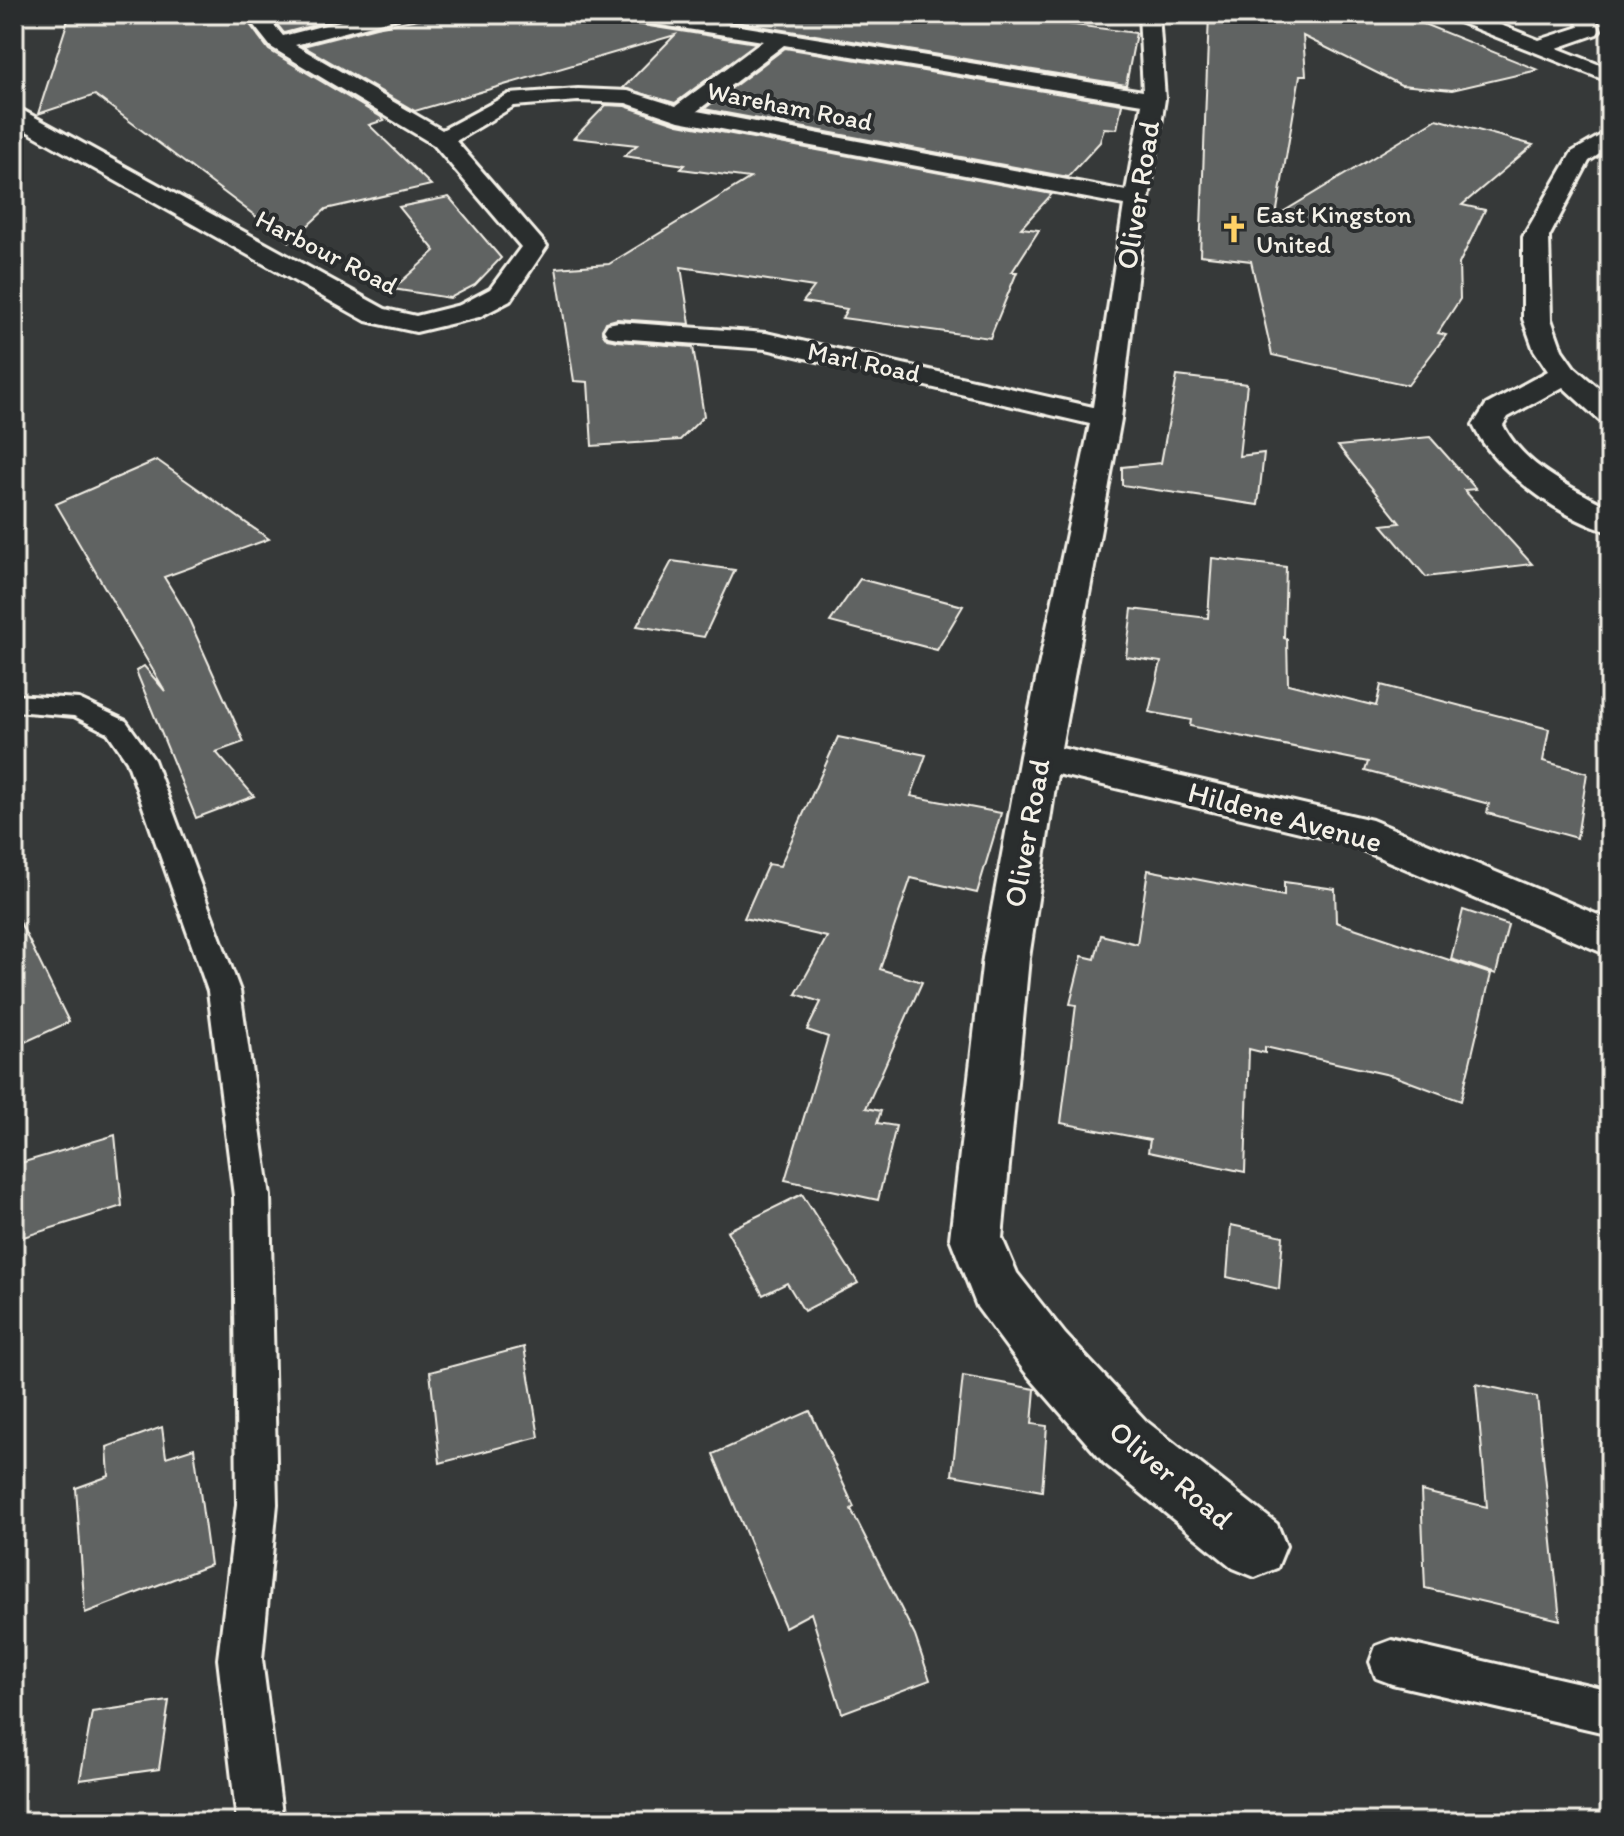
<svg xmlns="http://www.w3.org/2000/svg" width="1624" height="1836" font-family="Itim,sans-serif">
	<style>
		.building { fill: #616362; stroke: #f4f1e8; stroke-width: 2 }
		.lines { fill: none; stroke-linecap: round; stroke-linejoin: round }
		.service-casing { stroke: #f4f1e8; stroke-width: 6 }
		.minor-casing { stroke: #f4f1e8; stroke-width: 6 }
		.service { fill: #2a2d2e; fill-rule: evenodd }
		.minor { fill: #2a2d2e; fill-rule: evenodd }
		.labels { text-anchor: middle; stroke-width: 8; stroke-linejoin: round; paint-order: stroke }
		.far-street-label { font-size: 26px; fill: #f4f1e8; stroke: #2a2d2e }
		.far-poi-label { font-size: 26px; fill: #f4f1e8; stroke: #2a2d2e; text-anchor: start }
		.street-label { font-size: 30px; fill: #f4f1e8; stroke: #2a2d2e }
	</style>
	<rect width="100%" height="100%" fill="#363939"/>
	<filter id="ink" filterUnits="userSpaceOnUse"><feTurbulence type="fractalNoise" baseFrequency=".0125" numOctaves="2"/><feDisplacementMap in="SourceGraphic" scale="16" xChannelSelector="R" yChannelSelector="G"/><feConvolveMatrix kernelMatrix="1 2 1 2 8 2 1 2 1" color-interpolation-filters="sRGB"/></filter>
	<g filter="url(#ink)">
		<!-- building -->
		<g class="building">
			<polygon points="70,14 242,14 269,50 381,117 384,120 369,125 431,185 326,209 290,242 95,95 38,114"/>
			<polygon points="269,14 352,14 352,15 284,33"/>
			<polygon points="513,14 617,14 630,23 756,43 675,103 623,88 675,35 415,111 303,46 376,27 434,16"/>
			<polygon points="685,14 991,14 1136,33 1126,85"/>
			<polygon points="1209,14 1399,14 1538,70 1452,90 1401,85 1303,36 1306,75 1300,75 1276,216 1437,119 1533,145 1462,205 1485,210 1459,264 1460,299 1438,333 1446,335 1408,385 1272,355 1251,261 1200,255"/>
			<polygon points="785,48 1122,104 1117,129 1104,128 1100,142 1068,177 704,109"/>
			<polygon points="606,105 625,106 678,124 1052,194 1021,228 1039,230 1012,272 1017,272 990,338 842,318 847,309 803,302 814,287 681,267 690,324 617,319 606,322 602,332 607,339 618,341 693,347 704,416 680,440 592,446 588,382 574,381 556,268 609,264 750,178 681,169 685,165 624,156 637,145 574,138"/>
			<polygon points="449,197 501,258 475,285 450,298 393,289 435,251 399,207"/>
			<polygon points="1177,376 1247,384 1239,456 1264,453 1258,505 1122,485 1122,467 1161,463"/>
			<polygon points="1430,437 1476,489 1464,490 1532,564 1426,577 1382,525 1400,523 1338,446"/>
			<polygon points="157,460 269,539 164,577 186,613 244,742 216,752 254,796 196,818 136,671 144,666 165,691 56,504"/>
			<polygon points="1212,558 1286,567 1284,638 1287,639 1288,684 1376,706 1381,685 1549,729 1543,761 1587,773 1577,838 1487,813 1489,804 1365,771 1368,762 1190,726 1191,720 1149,712 1161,662 1126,657 1132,609 1208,618"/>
			<polygon points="672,561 735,570 704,637 637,626"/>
			<polygon points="860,579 963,606 937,650 830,622"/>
			<polygon points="838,737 926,755 911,796 1001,813 977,893 911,878 880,969 922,982 866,1108 881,1111 877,1123 896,1126 878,1200 785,1180 828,1037 807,1030 821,1002 796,994 827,937 744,918 768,864 780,866"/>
			<polygon points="1148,870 1284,896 1284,882 1335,889 1336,922 1491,974 1461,1101 1394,1076 1265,1047 1265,1053 1249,1049 1245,1172 1148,1152 1150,1140 1061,1123 1076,1005 1070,1004 1082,956 1095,959 1101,935 1137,944"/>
			<polygon points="14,910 69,1022 14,1047"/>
			<polygon points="1463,910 1508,925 1496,974 1451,959"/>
			<polygon points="115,1135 122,1206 14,1240 14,1165"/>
			<polygon points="802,1194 858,1283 804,1311 787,1283 763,1295 727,1231"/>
			<polygon points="1231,1225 1283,1236 1279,1289 1227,1277"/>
			<polygon points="524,1347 539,1437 440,1463 430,1372"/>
			<polygon points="963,1376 1035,1389 1032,1424 1047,1426 1042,1491 952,1475"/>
			<polygon points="1476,1384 1537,1397 1560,1620 1425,1588 1421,1491 1487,1507"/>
			<polygon points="810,1411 854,1507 851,1509 915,1636 930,1680 842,1713 811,1613 785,1627 713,1454"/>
			<polygon points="162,1427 166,1457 194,1448 210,1565 85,1613 76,1488 109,1476 107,1447"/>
			<polygon points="169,1701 159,1769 80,1780 92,1712"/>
		</g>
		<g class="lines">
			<defs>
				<g id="service">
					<polygon points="14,695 79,699 126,721 154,760 240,991 270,1196 277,1504 262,1659 283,1822 237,1822 218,1659 237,1504 234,1196 208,991 127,761 108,733 74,716 14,711"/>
					<polygon points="1392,1640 1610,1690 1610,1734 1392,1684 1376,1678 1370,1662 1376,1646"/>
				</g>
				<g id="minor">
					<path d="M 245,14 L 265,14 L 283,36 L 368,14 L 401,14 L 398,18 L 295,45 L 442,130 L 509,94 L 578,89 L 628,91 L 676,106 L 763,41 L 630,20 L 620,14 L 666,14 L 1143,91 L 1139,14 L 1159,14 L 1165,99 L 1139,262 L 1121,419 L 1061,748 L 1372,820 L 1610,920 L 1610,956 L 1346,843 L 1057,774 L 1029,958 L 1002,1238 L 1017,1273 L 1065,1334 L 1146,1421 L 1277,1524 L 1286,1546 L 1277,1568 L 1255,1577 L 1233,1568 L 1104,1463 L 1025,1372 L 977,1307 L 950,1238 L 983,958 L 1020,756 L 1090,424 L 766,349 L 618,338 L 608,336 L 604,330 L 608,324 L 618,322 L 766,333 L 1093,407 L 1124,205 L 679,121 L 626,103 L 578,101 L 514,106 L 456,141 L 547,246 L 510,301 L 479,317 L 416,332 L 366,321 L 14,124 L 14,108 L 22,110 L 385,309 L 416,316 L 460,305 L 490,289 L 521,247 L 434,145 L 271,47 ZM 784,45 L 1142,104 L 1126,191 L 697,111 Z"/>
					<polygon points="1446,14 1473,14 1539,40 1579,27 1574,14 1594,14 1600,30 1597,34 1557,48 1610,69 1610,82 1449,18"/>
					<path d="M 1610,130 L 1610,147 L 1589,161 L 1549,237 L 1551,319 L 1562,350 L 1574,367 L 1610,398 L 1610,423 L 1599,420 L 1563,387 L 1508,417 L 1503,425 C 1524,467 1571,487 1610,508 L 1610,532 C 1563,520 1493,469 1473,425 L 1486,405 L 1548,371 L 1534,350 L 1523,319 L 1523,237 L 1572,152 Z"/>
				</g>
			</defs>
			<!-- service casing -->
			<use href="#service" class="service-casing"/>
			<!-- minor casing -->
			<use href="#minor" class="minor-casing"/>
			<!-- service -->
			<use href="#service" class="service"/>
			<!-- minor -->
			<use href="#minor" class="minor"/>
		</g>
	</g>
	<!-- icons -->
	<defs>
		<symbol id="church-bare" viewBox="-9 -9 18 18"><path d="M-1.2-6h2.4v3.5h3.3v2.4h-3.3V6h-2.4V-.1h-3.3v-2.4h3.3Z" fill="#ffd166" stroke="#2a2d2e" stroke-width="2.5" paint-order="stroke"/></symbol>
	</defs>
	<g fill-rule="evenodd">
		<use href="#church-bare" x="1214" y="209" width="40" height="40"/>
	</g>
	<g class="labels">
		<!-- far-street labels -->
		<g class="far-street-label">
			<text transform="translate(790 106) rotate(11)" y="9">Wareham Road</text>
			<text transform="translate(327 252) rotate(27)" y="9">Harbour Road</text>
			<text transform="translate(864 362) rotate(12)" y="9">Marl Road</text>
		</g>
		<!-- far-poi labels -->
		<g class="far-poi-label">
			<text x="1256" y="223">East Kingston<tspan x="1256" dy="30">United</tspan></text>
		</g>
		<!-- street labels -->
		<g class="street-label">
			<text transform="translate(1138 195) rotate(-81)" y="10">Oliver Road</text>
			<text transform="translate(1285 817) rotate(15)" y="10">Hildene Avenue</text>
			<text transform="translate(1027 833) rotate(-80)" y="10">Oliver Road</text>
			<text transform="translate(1171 1475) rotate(40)" y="10">Oliver Road</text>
		</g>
	</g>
	<!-- margin -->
	<rect width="1624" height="1836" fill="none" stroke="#2a2d2e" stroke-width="48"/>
	<rect x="24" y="24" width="1576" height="1788" fill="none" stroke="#f4f1e8" stroke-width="3" filter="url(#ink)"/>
</svg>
